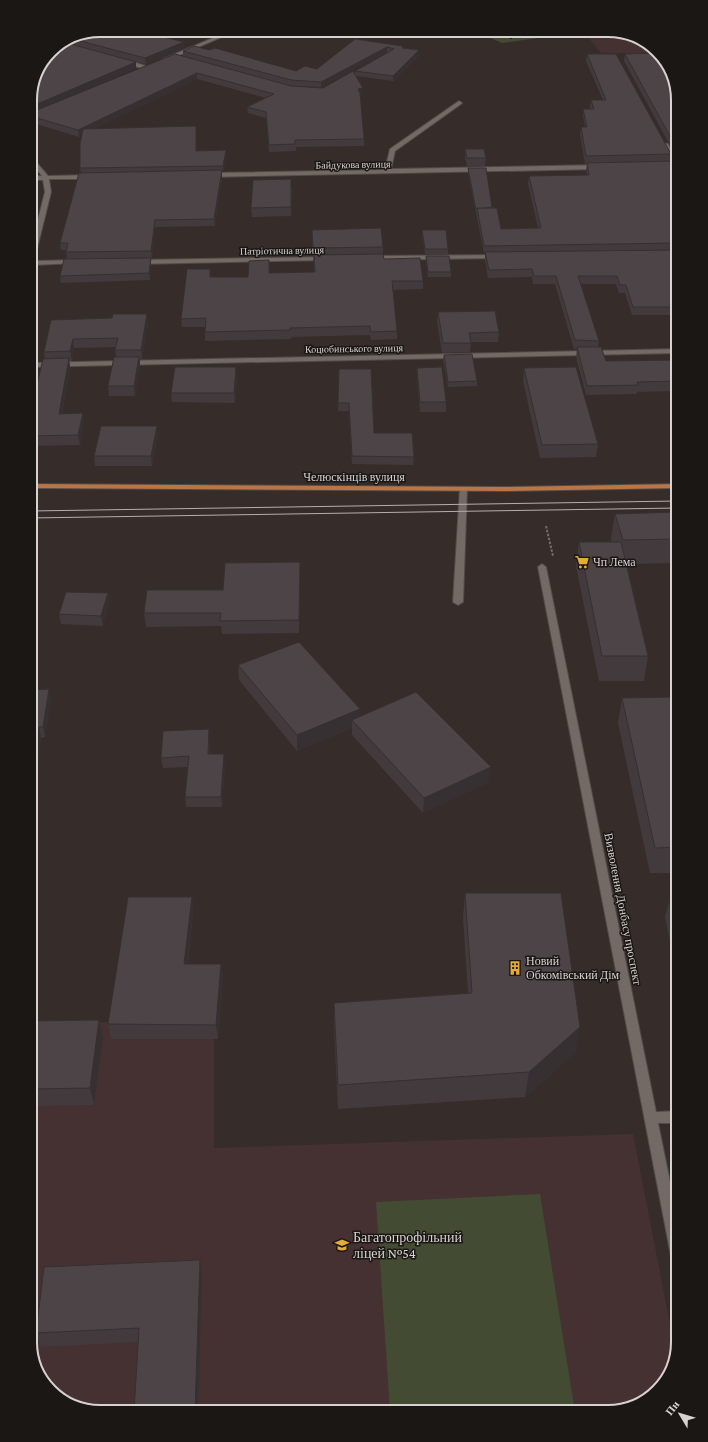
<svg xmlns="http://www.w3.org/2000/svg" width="708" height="1442" font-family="'Crimson Pro',serif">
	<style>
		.education { fill: #453132 }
		.green { fill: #434b33 }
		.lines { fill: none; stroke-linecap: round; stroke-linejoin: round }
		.stream { stroke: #08152e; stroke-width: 3.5 }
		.minor-casing { stroke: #514a47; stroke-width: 2 }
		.major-casing { stroke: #514a47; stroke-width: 2 }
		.path { stroke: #746d6a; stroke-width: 2; stroke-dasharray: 2.5 1.5; stroke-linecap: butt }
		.minor { fill: #736a65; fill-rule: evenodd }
		.major { fill: #ba7546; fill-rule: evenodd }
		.tram { stroke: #b4aeac; stroke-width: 1 }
		.wall { fill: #423a3d }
		.shaded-wall { fill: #363032 }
		.building { fill: #4d4447; stroke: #363032 }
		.labels { text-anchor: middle; stroke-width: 3; stroke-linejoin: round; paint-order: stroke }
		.far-street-label { font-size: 10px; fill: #d7d1cf; stroke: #1a1715 }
		.street-label { font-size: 12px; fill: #d7d1cf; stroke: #1a1715 }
		.poi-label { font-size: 12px; fill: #d7d1cf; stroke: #1a1715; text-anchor: start }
		.near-poi-label { font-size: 14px; fill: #d7d1cf; stroke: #1a1715; text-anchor: start }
		.rim { fill: none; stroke: #d7d1cf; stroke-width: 2 }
	</style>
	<rect width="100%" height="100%" fill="#362d2a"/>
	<!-- education -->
	<g class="education">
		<polygon points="582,30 612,30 650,44 657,53 601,53"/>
		<polygon points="214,1018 214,1148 633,1134 675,1350 666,1381 634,1407 608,1412 96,1412 58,1398 35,1368 30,1342 30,1025"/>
	</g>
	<!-- green -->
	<g class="green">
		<polygon points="481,30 565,30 559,35 502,43 477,32"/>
		<polygon points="540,1194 575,1412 390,1412 376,1202"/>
	</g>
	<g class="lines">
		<!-- stream -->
		<polyline class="stream" points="511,37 523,30"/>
		<defs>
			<g id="minor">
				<polygon points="232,30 238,30 168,60 163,59"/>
				<polygon points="124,59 149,67 150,68 147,70 122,62 121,61"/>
				<polygon points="459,101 462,103 461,104 395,151 391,169 600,165 603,167 600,169 210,177 207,175 210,173 385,170 390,149"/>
				<polygon points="663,143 668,144 678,163 678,166 673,165 662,144"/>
				<polygon points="30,155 48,176 92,175 95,177 92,179 49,179 51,192 34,261 76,260 78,261 78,263 33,265 30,267 30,251 45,192 43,180 30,180 30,176 42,176 30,161"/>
				<polygon points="498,255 500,256 500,258 370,260 367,258 370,256"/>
				<polygon points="326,257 328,258 328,260 138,264 135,262 138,260"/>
				<polygon points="678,349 678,353 30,367 30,363"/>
				<polygon points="460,487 466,487 467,489 463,602 458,605 453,602"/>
				<polygon points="542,564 546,567 656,1112 678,1111 678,1123 658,1123 678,1221 678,1263 673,1261 671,1256 538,567"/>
			</g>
			<polygon id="major" points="30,484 504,487 678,484 678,488 504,491 30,488"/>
		</defs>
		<!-- minor casing -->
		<use href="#minor" class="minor-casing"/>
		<!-- major casing -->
		<use href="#major" class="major-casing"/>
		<!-- path -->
		<polyline class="path" points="546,526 553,556"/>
		<!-- minor -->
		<use href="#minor" class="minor"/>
		<!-- major -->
		<use href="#major" class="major"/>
		<!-- tram -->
		<g class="tram">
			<polyline points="30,511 678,501"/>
			<polyline points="30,518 678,508"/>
		</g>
	</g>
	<!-- wall -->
	<g class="wall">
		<polygon points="280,30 300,30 292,33"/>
		<polygon points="74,35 184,42 184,48 146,64 95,51 136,62 136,68 30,113 51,50"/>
		<polygon points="355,39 403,48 419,55 393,81 356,76 363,95 360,95 364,139 364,146 296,147 296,151 269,152 266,118 248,113 247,107 266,98 197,79 94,129 196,126 196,151 226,155 223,171 222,171 222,177 215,226 155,227 152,258 151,258 151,265 150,280 61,283 60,276 67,259 66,252 66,250 61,250 60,243 81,173 80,168 82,135 79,137 30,122 30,113 175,54 291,86 323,88 355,75 355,71 389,52 387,52 321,87 291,86 183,56 183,51 209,50 296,71 317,69"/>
		<polygon points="587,54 671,154 670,161 678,161 678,315 632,315 625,293 619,293 616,284 581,284 599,341 598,347 606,361 678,360 678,391 637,392 636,394 586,395 576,357 577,349 574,349 555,284 533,284 532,277 488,278 485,260 485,253 484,253 468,173 468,168 492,207 492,208 501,229 538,228 528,184 529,176 587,175 586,170 587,164 585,164 580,134 581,127 585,127 583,116 583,109 590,109 590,107 591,100 603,100 586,61"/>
		<polygon points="625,54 673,74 675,84 673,84 678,100 678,160 624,61"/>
		<polygon points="465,149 486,158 485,166 467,167 465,157"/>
		<polygon points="292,188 291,216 252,217 251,208"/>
		<polygon points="312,230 383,247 383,254 384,259 423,281 423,289 393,290 397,331 397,339 371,340 370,335 291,337 291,339 205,341 205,327 182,327 181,319 211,277 248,277 269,260 270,273 314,272"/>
		<polygon points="422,230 448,249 448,254 425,254 422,235"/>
		<polygon points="426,256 451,272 451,277 428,277 426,261"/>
		<polygon points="438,312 499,332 498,342 471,342 470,352 442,353 437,321"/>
		<polygon points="51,320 148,323 142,359 140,359 140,366 135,396 109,396 108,386 116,357 115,350 116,347 74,348 72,361 69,361 70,368 62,414 84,423 80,445 30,446 30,414 45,359 44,352"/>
		<polygon points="444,355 477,381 477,386 448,387 443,360"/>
		<polygon points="417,368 446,402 446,412 420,412 417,377"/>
		<polygon points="524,368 598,444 596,457 540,458 523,381"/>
		<polygon points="339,369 374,433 414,457 413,465 352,464 349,411 338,411"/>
		<polygon points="237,377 235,403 172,402 171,393"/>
		<polygon points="158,435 152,466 95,466 94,456"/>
		<polygon points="678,512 678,563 626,564 648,656 644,681 599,681 576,566 579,542 612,542 611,538 615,514"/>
		<polygon points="300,576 299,633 222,634 221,626 146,627 144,613 223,590"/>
		<polygon points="108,593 109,604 103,626 61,624 59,614"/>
		<polygon points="238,665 360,716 489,782 423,813 352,735 352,728 297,751 239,680"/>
		<polygon points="49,689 51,699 45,737 41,738 31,806 30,806 30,690"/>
		<polygon points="622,698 678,711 678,873 650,873 618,723"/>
		<polygon points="210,740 210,754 225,764 222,807 186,807 185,797 188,767 163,768 161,758"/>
		<polygon points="465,893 576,1052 525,1097 338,1109 334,1028 334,1003 468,993 463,918"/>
		<polygon points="192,897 193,912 188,964 221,964 223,979 218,1039 111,1039 108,1024"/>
		<polygon points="669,902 678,902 678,979 665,917"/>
		<polygon points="30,1021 103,1038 94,1105 30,1106"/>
		<polygon points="200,1260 202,1274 198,1412 134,1412 138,1342 41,1347 36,1333"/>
	</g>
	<!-- shaded-wall -->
	<g class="shaded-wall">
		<polygon points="292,30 300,30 292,33"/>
		<polygon points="184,42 184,48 146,64 145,58"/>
		<polygon points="387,47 387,52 321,87 321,82"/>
		<polygon points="419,50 419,55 393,81 393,76"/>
		<polygon points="136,62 136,68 30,113 30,107"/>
		<polygon points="197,73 197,79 79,137 78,130"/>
		<polygon points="363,88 363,95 358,95 358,89"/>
		<polygon points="226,150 226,155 223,171 223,166"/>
		<polygon points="222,170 222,177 215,226 214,219"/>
		<polygon points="155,220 155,227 152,258 151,251"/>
		<polygon points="151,258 151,265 150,280 149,273"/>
		<polygon points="147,314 148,323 142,359 141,350"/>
		<polygon points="73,339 74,348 72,361 70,351"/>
		<polygon points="139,357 140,366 135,396 134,386"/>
		<polygon points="69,358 70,368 60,423 59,414"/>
		<polygon points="236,367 237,377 235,403 234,393"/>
		<polygon points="83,413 84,423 80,445 78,435"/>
		<polygon points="157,426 158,435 152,466 151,456"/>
		<polygon points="300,562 300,576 299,633 299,620"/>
		<polygon points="108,593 109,604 103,626 101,616"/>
		<polygon points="49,689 51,699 45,737 43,727"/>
		<polygon points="360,709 360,725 352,720 352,728 297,751 297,735"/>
		<polygon points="39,727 41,738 31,806 30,800 30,787"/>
		<polygon points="209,729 210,740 209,764 208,754"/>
		<polygon points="224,754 225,764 222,807 221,797"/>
		<polygon points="491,767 489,782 423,813 424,798"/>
		<polygon points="192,897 193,912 186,979 184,964"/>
		<polygon points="221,964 223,979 218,1039 216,1025"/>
		<polygon points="99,1020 103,1038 94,1105 90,1088"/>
		<polygon points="580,1027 576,1052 525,1097 529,1072"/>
		<polygon points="200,1260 202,1274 198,1412 195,1412"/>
	</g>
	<!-- building -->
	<g class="building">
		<polygon points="100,30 135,30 184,42 145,58 69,38 74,35"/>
		<polygon points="355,39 403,46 402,48 419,50 393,76 355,71 394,49 387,47 321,82 291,80 183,51 194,46 209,50 215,48 296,71 305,66 317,69"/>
		<polygon points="63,42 136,62 30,107 30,96 51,50"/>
		<polygon points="657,53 673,74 673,77 668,77 675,87 678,100 678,151 625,54"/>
		<polygon points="175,54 291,86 323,88 353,71 363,88 358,89 360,93 364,139 295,140 295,144 269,145 266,112 247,107 274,94 197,73 78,130 30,116 30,113"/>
		<polygon points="587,54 616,54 671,154 586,156 581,127 587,127 583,109 594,109 591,100 606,100"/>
		<polygon points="196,126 196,151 226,150 223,166 80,168 80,144 83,129"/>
		<polygon points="465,149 484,149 486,158 467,158"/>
		<polygon points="678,161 678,243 484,246 477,208 497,208 501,229 541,228 529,176 589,175 587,163"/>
		<polygon points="468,168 486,168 492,207 484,208 477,208 477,209 476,210"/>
		<polygon points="222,170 214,219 155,220 151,251 66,252 68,243 60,243 79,173"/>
		<polygon points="291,179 291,207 251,208 253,180"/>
		<polygon points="381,228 383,247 313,248 312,230"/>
		<polygon points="422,230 446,230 448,249 425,249"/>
		<polygon points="678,250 678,307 633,307 626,285 620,285 617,276 578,276 599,341 575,340 556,276 534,276 532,269 489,270 485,252"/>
		<polygon points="383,254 384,259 420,258 423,281 392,281 397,331 371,332 370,326 290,328 290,330 205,332 206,318 181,319 187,269 210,269 210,277 248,277 249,261 269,260 269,273 315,272 314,255"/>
		<polygon points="426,256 449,256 451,272 428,272"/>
		<polygon points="151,258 149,273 60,276 64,259"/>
		<polygon points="495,311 499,332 469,333 471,343 443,343 438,312"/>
		<polygon points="113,314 147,314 141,350 115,350 118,338 73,339 70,351 44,352 51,320 112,318"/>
		<polygon points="577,347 601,347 606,361 678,360 678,381 637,382 638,385 587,386"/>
		<polygon points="472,354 477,381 448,382 444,355"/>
		<polygon points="114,357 139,357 134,386 108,386"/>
		<polygon points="69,358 59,414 83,413 78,435 30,436 30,414 43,359"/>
		<polygon points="175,367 236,367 234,393 171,393"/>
		<polygon points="442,367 446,402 420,402 417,368"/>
		<polygon points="576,367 598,444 542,445 524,368"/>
		<polygon points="339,369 371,369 374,433 412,433 414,457 352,456 349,403 338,403"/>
		<polygon points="101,426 157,426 151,456 94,456"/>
		<polygon points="678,512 678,539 623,540 615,514"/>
		<polygon points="579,542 621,542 648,656 602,656"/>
		<polygon points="300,562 299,620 220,621 221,613 144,613 147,590 223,590 225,563"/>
		<polygon points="66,592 108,593 101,616 59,614"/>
		<polygon points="299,642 360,709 297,735 238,665"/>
		<polygon points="49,689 43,727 39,727 30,787 30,690"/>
		<polygon points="416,692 491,767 424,798 352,720"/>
		<polygon points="675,697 678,711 678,847 655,848 622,698"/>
		<polygon points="209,729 208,754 224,754 221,797 185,797 189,756 161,758 163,731"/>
		<polygon points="465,893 561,893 580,1027 529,1072 338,1085 334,1003 472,993"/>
		<polygon points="128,897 192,897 184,964 221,964 216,1025 108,1024"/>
		<polygon points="669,902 678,902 678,946"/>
		<polygon points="99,1020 90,1088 30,1089 30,1021"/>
		<polygon points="200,1260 195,1412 134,1412 139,1328 36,1333 44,1267"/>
	</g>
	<!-- icons -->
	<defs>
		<symbol id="supermarket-bare" viewBox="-9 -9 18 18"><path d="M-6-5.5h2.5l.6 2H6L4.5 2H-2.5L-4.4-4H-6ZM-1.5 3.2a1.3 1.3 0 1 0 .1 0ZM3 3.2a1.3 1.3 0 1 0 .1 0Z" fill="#e7ac37" stroke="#1a1715" stroke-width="2.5" paint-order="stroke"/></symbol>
		<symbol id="building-bare" viewBox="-9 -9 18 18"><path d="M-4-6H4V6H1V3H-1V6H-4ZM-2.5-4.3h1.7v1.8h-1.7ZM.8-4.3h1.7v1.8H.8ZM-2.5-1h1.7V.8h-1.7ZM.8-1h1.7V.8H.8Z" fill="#e7ac37" stroke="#1a1715" stroke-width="2.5" paint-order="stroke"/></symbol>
		<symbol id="school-bare" viewBox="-9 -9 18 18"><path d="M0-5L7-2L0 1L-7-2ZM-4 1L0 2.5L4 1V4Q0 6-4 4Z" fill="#e7ac37" stroke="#1a1715" stroke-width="2.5" paint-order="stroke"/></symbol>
	</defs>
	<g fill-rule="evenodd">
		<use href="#supermarket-bare" x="572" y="552" width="20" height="20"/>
		<use href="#building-bare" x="505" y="958" width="20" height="20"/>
		<use href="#school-bare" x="332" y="1235" width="20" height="20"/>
	</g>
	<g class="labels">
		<!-- far-street labels -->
		<g class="far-street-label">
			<text transform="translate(353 164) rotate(-1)" y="4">Байдукова вулиця</text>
			<text transform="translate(282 250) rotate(-1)" y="4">Патріотична вулиця</text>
			<text transform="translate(354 348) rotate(-1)" y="4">Коцюбинського вулиця</text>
		</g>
		<!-- street labels -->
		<g class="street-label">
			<text x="354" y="481">Челюскінців вулиця</text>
			<text transform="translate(623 909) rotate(79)" y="4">Визволення Донбасу проспект</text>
		</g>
		<!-- poi labels -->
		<g class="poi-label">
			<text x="593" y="566">Чп Лема</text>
			<text x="526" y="965">Новий<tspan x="526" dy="14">Обкомівський Дім</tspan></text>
		</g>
		<!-- near-poi labels -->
		<g class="near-poi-label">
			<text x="353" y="1242">Багатопрофільний<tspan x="353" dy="16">ліцей №54</tspan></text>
		</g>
	</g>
	<!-- crop -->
	<path d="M0 0H708V1442H0ZM100 37H608A63 63 0 0 1 671 100V1342A63 63 0 0 1 608 1405H100A63 63 0 0 1 37 1342V100A63 63 0 0 1 100 37Z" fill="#1a1715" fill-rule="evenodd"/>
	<path class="rim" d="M100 37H608A63 63 0 0 1 671 100V1342A63 63 0 0 1 608 1405H100A63 63 0 0 1 37 1342V100A63 63 0 0 1 100 37Z"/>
	<!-- north arrow -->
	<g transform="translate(680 1414) rotate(308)" stroke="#1a1715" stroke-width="3" paint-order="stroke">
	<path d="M0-3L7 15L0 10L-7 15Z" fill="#d7d1cf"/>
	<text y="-6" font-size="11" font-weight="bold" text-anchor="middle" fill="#d7d1cf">Пн</text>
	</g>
</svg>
